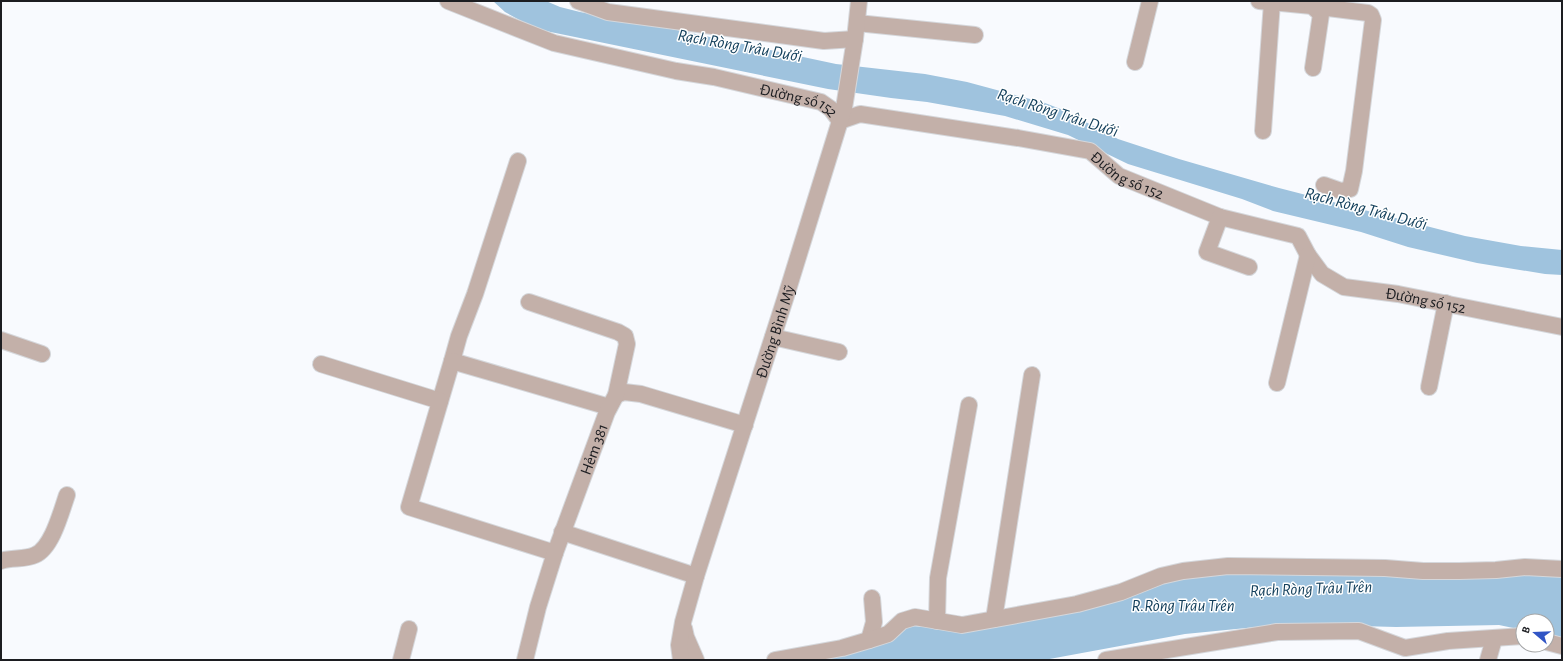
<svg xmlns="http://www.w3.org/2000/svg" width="1563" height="661" font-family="'Alegreya Sans',sans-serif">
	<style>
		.water { fill: #9fc3de }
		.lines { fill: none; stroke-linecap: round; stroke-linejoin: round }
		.minor-casing { stroke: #d5d7db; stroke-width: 18 }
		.minor { stroke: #c3b0a9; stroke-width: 16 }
		.labels { text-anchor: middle; stroke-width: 3; stroke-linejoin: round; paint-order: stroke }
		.street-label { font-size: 16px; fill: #1c1d21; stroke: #fff }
		.water-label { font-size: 17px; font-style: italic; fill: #14405c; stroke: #fff }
	</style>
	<rect width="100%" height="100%" fill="#f8fafe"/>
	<!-- water -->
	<g class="water">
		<polygon points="493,1 546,1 560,7 580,12 677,30 836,64 925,74 967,82 1045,103 1063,110 1118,139 1179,159 1279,188 1465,236 1521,246 1562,250 1562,275 1545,274 1477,263 1408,247 1361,232 1273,211 1242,199 1128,164 1068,135 1005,116 927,102 891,98 828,89 536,29 505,12"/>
		<polygon points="1531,572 1562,575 1562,639 1547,636 1547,621 1523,621 1523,630 1499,625 1396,627 1288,624 1185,634 1044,660 805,660 911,626 928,627 1178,576 1241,573 1325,573 1437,579"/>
	</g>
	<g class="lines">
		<defs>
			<g id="minor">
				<path id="s1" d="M 448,1 L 554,43 L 676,71 L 714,77 L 821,102 L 831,109 L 840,121 L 860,114 L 1018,138 L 1090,151 L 1119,176 L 1220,217 L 1298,236 L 1308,255 L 1322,274 L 1344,287 L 1398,294 L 1562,327"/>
				<polyline points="578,1 608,12 824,41 855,39"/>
				<polyline points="1259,1 1312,6 1321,14 1313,68"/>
				<polyline points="1312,1 1312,6 1368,13 1371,15 1373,20 1354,171 1350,189 1341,191 1324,185"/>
				<polyline points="857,23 975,35"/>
				<polyline points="1135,62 1150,1"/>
				<polyline points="1263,131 1272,2"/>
				<polyline points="518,161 475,294 459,336 452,361 409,507 555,553"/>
				<polyline points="1220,217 1207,252 1249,267"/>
				<polyline points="773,337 839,352"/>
				<polyline points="1,340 42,354"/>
				<polyline points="452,361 609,407"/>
				<polyline points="321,364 440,401"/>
				<polyline points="1277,383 1308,255"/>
				<polyline points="1429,387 1446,303"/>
				<polyline points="616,395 624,392 641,394 745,425"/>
				<polyline points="562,532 696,576"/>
				<path d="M 1,561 C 11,557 25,560 35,555 C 52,548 61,512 67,495"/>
				<polyline points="994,619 1032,375"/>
				<polyline points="937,621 938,578 969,405"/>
				<polyline points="684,628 686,637 696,660"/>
				<polyline points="869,640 874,622 872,598"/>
				<polyline points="1547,642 1562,646"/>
				<polyline points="401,660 409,629"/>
				<path id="s2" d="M 525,660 L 538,607 L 555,553 L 607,412 L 616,395 L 627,344 L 625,336 L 618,332 L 529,302"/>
				<path id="s3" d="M 681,660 L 679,645 L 683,622 L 696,576 L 786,296 L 844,108 L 855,39 L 859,1"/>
				<polyline points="775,660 842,648 869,640 888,634 902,621 915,617 962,625 1077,604 1121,592 1161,576 1183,571 1228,566 1385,568 1423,571 1459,571 1496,570 1525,567 1562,569"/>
				<polyline points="1106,660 1277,632 1359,631 1405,648 1448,641 1523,636"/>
				<polyline points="1488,660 1494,639"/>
			</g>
		</defs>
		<!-- minor casing -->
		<use href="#minor" class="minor-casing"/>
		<!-- minor -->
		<use href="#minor" class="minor"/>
	</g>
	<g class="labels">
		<!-- street labels -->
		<g class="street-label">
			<text dy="6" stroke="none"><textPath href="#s1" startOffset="366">Đường số 152</textPath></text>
			<text dy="6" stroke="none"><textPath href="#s1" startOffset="714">Đường số 152</textPath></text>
			<text dy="6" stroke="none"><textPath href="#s1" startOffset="1050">Đường số 152</textPath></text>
			<text dy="6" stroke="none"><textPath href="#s3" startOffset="343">Đường Bình Mỹ</textPath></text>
			<text dy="6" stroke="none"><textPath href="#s2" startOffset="222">Hẻm 381</textPath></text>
		</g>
		<!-- water labels -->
		<g class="water-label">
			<text transform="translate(740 45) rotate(10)" y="6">Rạch Ròng Trâu Dưới</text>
			<text transform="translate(1058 112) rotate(18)" y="6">Rạch Ròng Trâu Dưới</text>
			<text transform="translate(1366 208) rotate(15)" y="6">Rạch Ròng Trâu Dưới</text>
			<text transform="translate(1311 588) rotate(-2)" y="6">Rạch Ròng Trâu Trên</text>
			<text x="1183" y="611">R.Ròng Trâu Trên</text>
		</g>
	</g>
	<!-- border -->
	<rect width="1563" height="661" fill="none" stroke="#1c1d21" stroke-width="4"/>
	<!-- north arrow -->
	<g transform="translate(1535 633) rotate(289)"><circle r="19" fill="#ffffff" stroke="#a4a5a6"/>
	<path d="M0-3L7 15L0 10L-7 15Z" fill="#3155c5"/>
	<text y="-6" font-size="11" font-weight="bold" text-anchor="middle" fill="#1c1d21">B</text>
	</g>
</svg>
